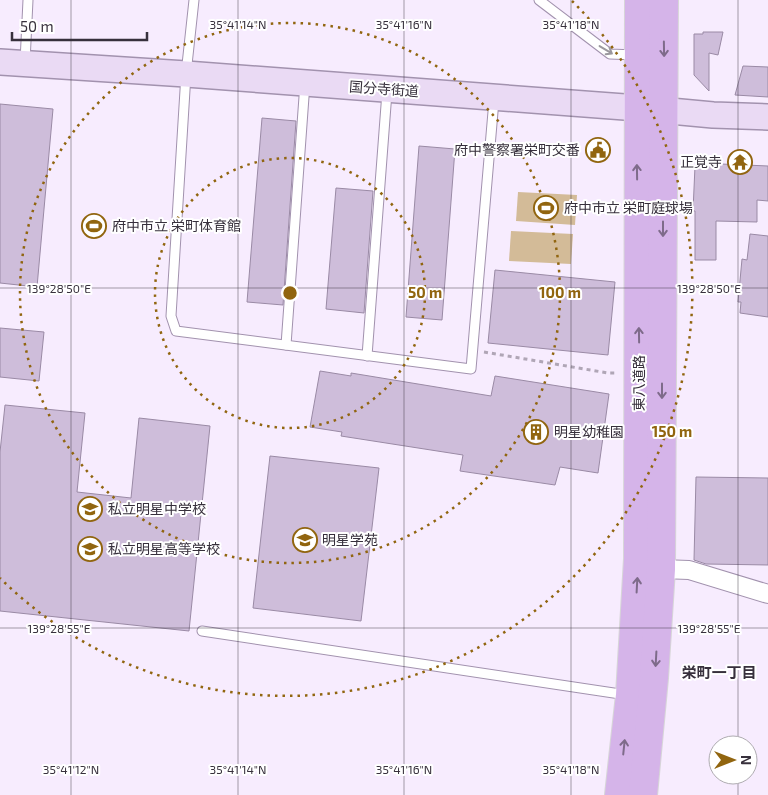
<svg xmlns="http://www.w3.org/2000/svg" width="768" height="795" font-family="'Exo 2','Noto Sans JP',sans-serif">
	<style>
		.pitch { fill: #d3bb98 }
		.building { fill: #cebdda; stroke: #9a8aa5 }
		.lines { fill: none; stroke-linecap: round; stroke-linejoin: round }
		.service-casing { stroke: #a292ae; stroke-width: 11 }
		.minor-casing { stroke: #a292ae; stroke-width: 20 }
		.secondary-casing { stroke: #a292ae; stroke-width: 28 }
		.primary-casing { stroke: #d7d6d8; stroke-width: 30 }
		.path { stroke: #b0a6b6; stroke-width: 3; stroke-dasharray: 4 4; stroke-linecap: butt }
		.service { stroke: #fff; stroke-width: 9 }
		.minor { stroke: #fff; stroke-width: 18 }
		.secondary { stroke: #eadaf4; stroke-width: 25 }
		.primary { stroke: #d5b4e9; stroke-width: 28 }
		.oneway { stroke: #7e6b8a }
		.oneway2 { stroke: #9b989e }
		.ticks { fill: none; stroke: #37303c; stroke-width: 1; stroke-opacity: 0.45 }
		.ring { fill: none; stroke: #91650f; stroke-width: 2.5; stroke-dasharray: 2.5 5 }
		.labels { text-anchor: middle; stroke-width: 4; stroke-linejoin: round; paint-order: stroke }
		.street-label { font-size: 14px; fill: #37303c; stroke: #fff }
		.poi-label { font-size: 14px; fill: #37303c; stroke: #fff; text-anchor: start }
		.neighbourhood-label { font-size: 15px; font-weight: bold; fill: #37303c; stroke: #fff }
		.ticks-label { font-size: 12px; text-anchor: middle; fill: #37303c; stroke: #fff; stroke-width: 4; stroke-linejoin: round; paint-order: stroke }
		.centre { fill: #91650f; stroke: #fff; stroke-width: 2.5 }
		.ring-label { font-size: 15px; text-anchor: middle; font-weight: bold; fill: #91650f; stroke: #fff; stroke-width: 4; stroke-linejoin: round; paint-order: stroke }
	</style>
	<rect width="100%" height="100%" fill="#f7ecfe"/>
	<!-- pitch -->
	<g class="pitch">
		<polygon points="518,192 577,195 575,225 516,221"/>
		<polygon points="511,231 573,234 571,264 509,261"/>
	</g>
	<!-- building -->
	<g class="building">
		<polygon points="703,32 723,32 718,55 709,53 709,91 694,75 694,34 703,34"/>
		<polygon points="743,66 768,67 768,97 735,95"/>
		<polygon points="0,104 53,109 37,287 0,283"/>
		<polygon points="262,118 296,121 283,305 247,302"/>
		<polygon points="419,146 455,149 442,320 406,317"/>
		<polygon points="705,156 721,160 721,164 768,166 768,201 757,200 757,222 716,221 716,260 695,260 695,211 693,211 695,166"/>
		<polygon points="336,188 373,191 364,313 326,309"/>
		<polygon points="750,234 768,236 768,317 740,313 741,302 738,302 742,259 747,260"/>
		<polygon points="495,270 615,282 608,355 488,343"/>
		<polygon points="0,328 44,332 39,381 0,377"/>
		<polygon points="320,371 351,376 351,373 491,396 495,376 609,394 598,473 560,467 555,485 460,471 463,455 341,436 342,432 310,427"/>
		<polygon points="5,405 85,413 77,492 131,498 139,418 210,426 189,631 0,611 0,452"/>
		<polygon points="270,456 379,468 361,621 253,608"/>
		<polygon points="696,477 768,478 768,565 706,564 694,560"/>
	</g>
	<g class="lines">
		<defs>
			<g id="service">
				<polyline points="194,0 186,74 171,316 176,331 471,369 494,100"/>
				<polyline points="539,0 610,54 636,55"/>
				<polyline points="25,62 28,0"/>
				<polyline points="286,345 305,83"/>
				<polyline points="367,356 387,92"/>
				<polyline points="202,631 627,695"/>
			</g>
			<polyline id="minor" points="661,569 689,570 768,594"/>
			<polyline id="secondary" points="0,62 186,74 638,108 713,115 768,117"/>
			<g id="primary">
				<polyline points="619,795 630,695 638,559 639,0"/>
				<polyline points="643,795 654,678 661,569 664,0"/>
			</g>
		</defs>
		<!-- service casing -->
		<use href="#service" class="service-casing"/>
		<!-- minor casing -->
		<use href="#minor" class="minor-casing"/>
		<!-- secondary casing -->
		<use href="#secondary" class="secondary-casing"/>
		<!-- primary casing -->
		<use href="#primary" class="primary-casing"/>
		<!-- path -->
		<polyline class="path" points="484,352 608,373 616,373"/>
		<!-- service -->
		<use href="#service" class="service"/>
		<!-- minor -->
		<use href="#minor" class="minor"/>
		<!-- secondary -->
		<use href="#secondary" class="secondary"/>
		<!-- primary -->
		<use href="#primary" class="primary"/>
	</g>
	<!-- one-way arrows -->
	<defs><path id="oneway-shaft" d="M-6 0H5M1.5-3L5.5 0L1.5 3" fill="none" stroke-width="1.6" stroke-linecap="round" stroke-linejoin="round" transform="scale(1.25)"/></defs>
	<g class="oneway">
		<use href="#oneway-shaft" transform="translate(664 49) rotate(89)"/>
		<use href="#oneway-shaft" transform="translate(637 172) rotate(-91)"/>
		<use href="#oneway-shaft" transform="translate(663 229) rotate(90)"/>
		<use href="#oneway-shaft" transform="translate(639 335) rotate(-91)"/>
		<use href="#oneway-shaft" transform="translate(662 391) rotate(90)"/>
		<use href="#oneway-shaft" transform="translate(637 585) rotate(-87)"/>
		<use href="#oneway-shaft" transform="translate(656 659) rotate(93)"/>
		<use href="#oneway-shaft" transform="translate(624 747) rotate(-84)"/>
	</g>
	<use class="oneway2" href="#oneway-shaft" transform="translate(606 50) rotate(31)"/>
	<!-- ticks -->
	<path class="ticks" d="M 71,0 L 71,795M 238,0 L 238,795M 404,0 L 404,795M 571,0 L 571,795M 738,0 L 738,745M 0,288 L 768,288M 0,628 L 768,628M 738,775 L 738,795"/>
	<!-- distance rings -->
	<g class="ring">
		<circle cx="290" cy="293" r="135"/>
		<circle cx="290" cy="293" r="270"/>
		<path d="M572 1A406 406 0 1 1 0 578"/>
	</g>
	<!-- icons -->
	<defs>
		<symbol id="civic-ring" viewBox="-11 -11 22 22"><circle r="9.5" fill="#fff" stroke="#91650f" stroke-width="1.5"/><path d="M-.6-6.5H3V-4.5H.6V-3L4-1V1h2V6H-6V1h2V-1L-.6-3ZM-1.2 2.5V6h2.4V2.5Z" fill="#91650f"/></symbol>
		<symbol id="temple-ring" viewBox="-11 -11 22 22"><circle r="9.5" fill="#fff" stroke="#91650f" stroke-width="1.5"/><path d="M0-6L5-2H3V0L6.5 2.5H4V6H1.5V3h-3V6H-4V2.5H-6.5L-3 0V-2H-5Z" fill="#91650f"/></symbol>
		<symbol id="stadium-ring" viewBox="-11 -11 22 22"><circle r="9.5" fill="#fff" stroke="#91650f" stroke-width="1.5"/><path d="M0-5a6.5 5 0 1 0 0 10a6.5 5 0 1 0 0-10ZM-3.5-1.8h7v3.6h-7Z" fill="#91650f"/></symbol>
		<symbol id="building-ring" viewBox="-11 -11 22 22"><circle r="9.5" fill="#fff" stroke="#91650f" stroke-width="1.5"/><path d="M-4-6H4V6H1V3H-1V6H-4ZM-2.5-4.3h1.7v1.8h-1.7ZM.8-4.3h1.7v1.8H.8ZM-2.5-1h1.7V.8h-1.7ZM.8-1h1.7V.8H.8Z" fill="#91650f"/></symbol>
		<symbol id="school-ring" viewBox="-11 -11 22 22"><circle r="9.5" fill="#fff" stroke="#91650f" stroke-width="1.5"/><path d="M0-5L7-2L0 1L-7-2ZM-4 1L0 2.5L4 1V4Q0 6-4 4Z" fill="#91650f"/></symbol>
	</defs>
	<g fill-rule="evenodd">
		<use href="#civic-ring" x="584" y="136" width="28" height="28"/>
		<use href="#temple-ring" x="726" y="148" width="28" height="28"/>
		<use href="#stadium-ring" x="532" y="194" width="28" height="28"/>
		<use href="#stadium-ring" x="80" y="212" width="28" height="28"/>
		<use href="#building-ring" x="522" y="418" width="28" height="28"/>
		<use href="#school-ring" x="76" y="495" width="28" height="28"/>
		<use href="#school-ring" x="291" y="526" width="28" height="28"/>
		<use href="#school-ring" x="76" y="535" width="28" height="28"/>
	</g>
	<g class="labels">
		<!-- street labels -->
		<g class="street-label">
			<text transform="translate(384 89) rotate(4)" y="5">国分寺街道</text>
			<text transform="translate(639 383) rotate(-90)" y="5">東八道路</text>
		</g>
		<!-- poi labels -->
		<g class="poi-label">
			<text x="580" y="155" text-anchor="end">府中警察署栄町交番</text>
			<text x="722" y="167" text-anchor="end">正覚寺</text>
			<text x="564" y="213">府中市立 栄町庭球場</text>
			<text x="112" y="231">府中市立 栄町体育館</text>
			<text x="554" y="437">明星幼稚園</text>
			<text x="108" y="514">私立明星中学校</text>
			<text x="322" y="545">明星学苑</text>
			<text x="108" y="554">私立明星高等学校</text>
		</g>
		<!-- neighbourhood labels -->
		<g class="neighbourhood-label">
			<text x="719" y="678">栄町一丁目</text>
		</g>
	</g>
	<g class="ticks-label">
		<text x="238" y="29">35°41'14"N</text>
		<text x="404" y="29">35°41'16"N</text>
		<text x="571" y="29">35°41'18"N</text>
		<text x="709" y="293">139°28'50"E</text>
		<text x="59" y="293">139°28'50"E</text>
		<text x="709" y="633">139°28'55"E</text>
		<text x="59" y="633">139°28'55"E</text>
		<text x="71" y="774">35°41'12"N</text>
		<text x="238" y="774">35°41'14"N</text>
		<text x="404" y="774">35°41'16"N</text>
		<text x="571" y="774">35°41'18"N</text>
	</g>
	<circle cx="290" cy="293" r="8" class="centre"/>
	<g class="ring-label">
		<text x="425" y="298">50 m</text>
		<text x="560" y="298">100 m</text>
		<text x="672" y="437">150 m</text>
	</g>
	<!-- north arrow -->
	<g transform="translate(733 760) rotate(90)"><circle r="24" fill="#ffffff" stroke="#afacb1"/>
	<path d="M0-4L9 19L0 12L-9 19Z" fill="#91650f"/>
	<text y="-8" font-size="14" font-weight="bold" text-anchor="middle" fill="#37303c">N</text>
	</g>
	<!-- scale -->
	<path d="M12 32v8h135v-8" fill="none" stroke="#37303c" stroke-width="2.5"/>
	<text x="20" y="32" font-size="15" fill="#37303c" stroke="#ffffff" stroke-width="4" paint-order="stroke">50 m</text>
</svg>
